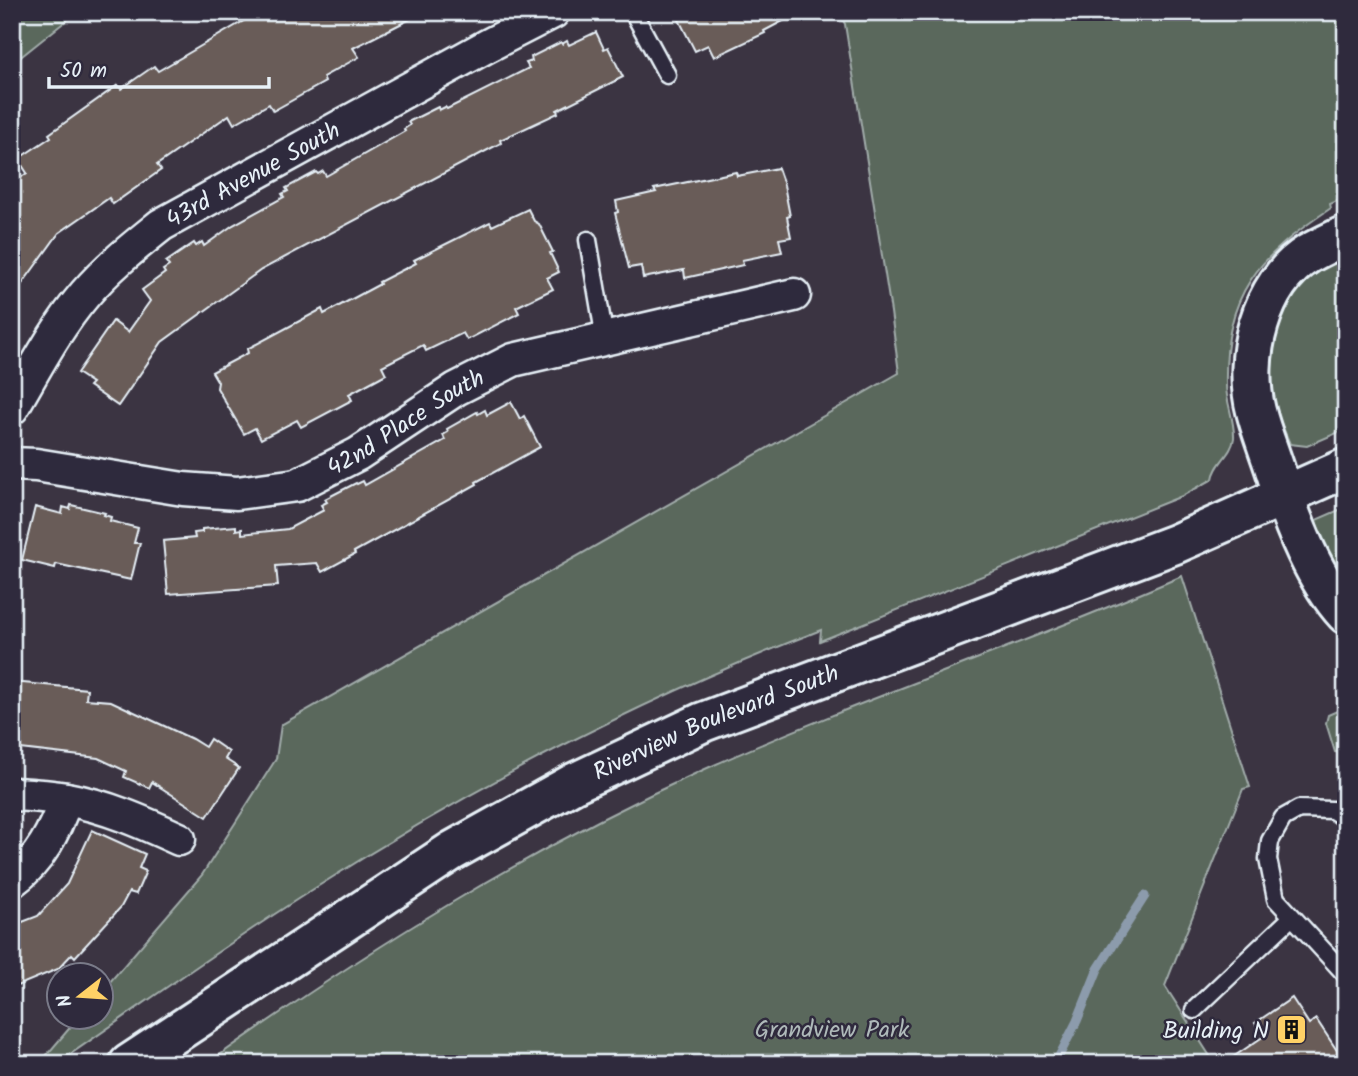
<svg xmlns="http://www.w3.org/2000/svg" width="1358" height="1076" font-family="Kalam,sans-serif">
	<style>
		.green { fill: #5a675c; stroke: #a1acaa; stroke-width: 2 }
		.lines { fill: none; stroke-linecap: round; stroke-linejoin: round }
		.stream { stroke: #8c9bac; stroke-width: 9 }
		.building { fill: #695c58; stroke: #e8f1f8; stroke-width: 2 }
		.service-casing { stroke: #e8f1f8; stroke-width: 21 }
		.minor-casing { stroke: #e8f1f8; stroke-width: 37 }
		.tertiary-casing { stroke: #e8f1f8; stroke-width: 44 }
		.secondary-casing { stroke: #e8f1f8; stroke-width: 44 }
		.service { stroke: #2f2a3d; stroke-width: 16 }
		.minor { stroke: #2f2a3d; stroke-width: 32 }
		.tertiary { stroke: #2f2a3d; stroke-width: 38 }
		.secondary { stroke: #2f2a3d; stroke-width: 38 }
		.labels { text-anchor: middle; stroke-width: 5; stroke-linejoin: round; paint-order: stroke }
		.street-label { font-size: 24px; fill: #e8f1f8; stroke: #2f2a3d }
		.park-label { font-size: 24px; fill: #afbaba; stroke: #2f2a3d }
		.poi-label { font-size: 24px; fill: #e8f1f8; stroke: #2f2a3d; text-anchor: end }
	</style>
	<rect width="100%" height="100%" fill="#3b3442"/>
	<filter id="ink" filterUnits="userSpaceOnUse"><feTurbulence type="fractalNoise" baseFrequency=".0143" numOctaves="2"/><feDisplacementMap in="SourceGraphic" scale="14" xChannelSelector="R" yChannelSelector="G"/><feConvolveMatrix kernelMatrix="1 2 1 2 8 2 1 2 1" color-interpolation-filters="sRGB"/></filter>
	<g filter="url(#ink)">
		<!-- green -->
		<g class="green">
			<polygon points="12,12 77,12 12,64"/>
			<path d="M 839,12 L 1346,12 L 1346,197 L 1330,204 L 1331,208 C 1258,257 1224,293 1226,385 C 1226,403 1235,421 1234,438 C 1232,455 1215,463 1213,479 L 1182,496 L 820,641 L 821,630 C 646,697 478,784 320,885 C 230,941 144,1004 56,1064 L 39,1064 L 79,1017 L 102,1016 L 102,991 L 202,875 L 276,759 L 281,725 L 899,373 L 891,312 L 845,24 Z"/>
			<polygon points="1346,250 1346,429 1307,446 1290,444 1270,398 1268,346 1280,309 1304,279"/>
			<polygon points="1346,507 1346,591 1324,550 1316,520"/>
			<path d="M 1182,576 L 1250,787 L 1243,789 L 1165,986 L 1215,1064 L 207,1064 C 364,952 527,850 703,770 C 860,699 1024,645 1182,576 Z"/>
			<polygon points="1337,711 1346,712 1346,760 1345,753 1335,752 1326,723 1328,715"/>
		</g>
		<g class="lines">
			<!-- stream -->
			<polyline class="stream" points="1055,1064 1077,1021 1098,969 1145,896"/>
		</g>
		<!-- building -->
		<g class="building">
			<polygon points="259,12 424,12 353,48 359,57 323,77 325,82 273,111 269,104 234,124 229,115 157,165 161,170 113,204 109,198 59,233 12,298 12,184 27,173 18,159 51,137 49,134 118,85 121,89 154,66 158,71"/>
			<polygon points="675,12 800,12 764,31 765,33 714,57 708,45 695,51"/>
			<polygon points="596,32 604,49 608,47 623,77 557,110 558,113 500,140 501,143 261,270 162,342 118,406 89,386 92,383 77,373 113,321 128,332 150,301 142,290 165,273 163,270 169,266 166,262 194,243 196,246 202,242 204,246 233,225 284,197 282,194 288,191 286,188 316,172 318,174 323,171 326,176 405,131 404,129 410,125 408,122 438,107 439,110 445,107 447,109 529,68 526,63 532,61 531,57 561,42 562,44 567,41 569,45"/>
			<polygon points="778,168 784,185 790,216 787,217 791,237 779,239 782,252 742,260 743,265 685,278 684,270 643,278 641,266 629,268 615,213 618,212 616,201 656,192 654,189 736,172 737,176"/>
			<polygon points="528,209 534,221 539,224 553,252 550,253 559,272 547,278 553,289 516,307 519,313 467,340 463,333 426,351 423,345 382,366 386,374 349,394 352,400 301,427 297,420 261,439 255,428 244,434 217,388 218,382 212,372 248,353 247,349 322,309 324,314 380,284 379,282 416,263 414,260 490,222 492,226"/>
			<polygon points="511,402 520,419 524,416 540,447 476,482 477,484 354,552 355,554 322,572 317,563 276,566 278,586 168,594 163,541 195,538 194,533 202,532 202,529 236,526 236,530 242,529 242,534 288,529 324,510 321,505 327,502 325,499 356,483 357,484 363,481 365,485 445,440 443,435 448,432 447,429 477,412 478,414 485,410 487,415"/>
			<polygon points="71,505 105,513 104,515 111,517 110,521 138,528 134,543 140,543 131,580 56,564 55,568 22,560 35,507 62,514 63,507 70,509"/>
			<polygon points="12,682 87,689 86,699 111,701 192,739 205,747 210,739 229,752 225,759 239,768 207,817 152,782 149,788 124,777 126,771 98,758 12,748"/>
			<polygon points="92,830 145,854 139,868 146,871 136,894 129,892 121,907 75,957 72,954 58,969 12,988 12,926 38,916 67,884"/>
			<polygon points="1292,998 1309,1024 1316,1019 1346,1064 1223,1064 1264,1036 1255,1023"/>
		</g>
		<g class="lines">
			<defs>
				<g id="service">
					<polyline points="633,12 667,75"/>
					<polyline points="588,240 605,339"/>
					<polyline points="1346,819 1332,810 1299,809 1283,818 1270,841 1268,859 1276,899 1346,975"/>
					<polyline points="1194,1010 1292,917"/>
				</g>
				<g id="minor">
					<path id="s1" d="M 12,408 C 35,369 56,328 85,294 C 108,267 135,246 161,225 L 487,46 L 553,12"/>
					<path id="s2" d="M 12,464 L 36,465 L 183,489 L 237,493 L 297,485 L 358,454 L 456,389 L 513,360 L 794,295"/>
					<path d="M 12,794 C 30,795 49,796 66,799 C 106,806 142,822 179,839"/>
					<path d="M 12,881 C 40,861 55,830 66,799"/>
				</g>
				<g id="tertiary">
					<path id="s3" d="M 129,1064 L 452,851 L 574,783 L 703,722 L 1175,544 L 1346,468"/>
				</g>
				<path id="secondary" d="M 1346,235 C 1333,241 1320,247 1308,254 C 1260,284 1242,358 1256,411 C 1262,435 1272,458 1279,482 C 1294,526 1314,579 1346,614"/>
			</defs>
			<!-- service casing -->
			<use href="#service" class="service-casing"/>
			<!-- minor casing -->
			<use href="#minor" class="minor-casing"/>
			<!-- tertiary casing -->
			<use href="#tertiary" class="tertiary-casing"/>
			<!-- secondary casing -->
			<use href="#secondary" class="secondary-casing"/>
			<!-- service -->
			<use href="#service" class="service"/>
			<!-- minor -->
			<use href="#minor" class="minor"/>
			<!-- tertiary -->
			<use href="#tertiary" class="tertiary"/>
			<!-- secondary -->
			<use href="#secondary" class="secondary"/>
		</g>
	</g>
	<!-- icons -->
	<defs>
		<symbol id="building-square" viewBox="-11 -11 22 22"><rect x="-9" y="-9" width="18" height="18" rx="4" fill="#ffd166" stroke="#2f2a3d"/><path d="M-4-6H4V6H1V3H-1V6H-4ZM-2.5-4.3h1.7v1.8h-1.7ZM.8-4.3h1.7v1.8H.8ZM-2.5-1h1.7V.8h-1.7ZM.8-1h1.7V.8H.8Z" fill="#111"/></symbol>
	</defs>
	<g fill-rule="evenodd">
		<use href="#building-square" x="1274" y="1012" width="35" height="35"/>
	</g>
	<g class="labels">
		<!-- street labels -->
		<g class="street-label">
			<text dy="8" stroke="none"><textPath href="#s1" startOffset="343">43rd Avenue South</textPath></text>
			<text dy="8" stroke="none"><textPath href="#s2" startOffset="413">42nd Place South</textPath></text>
			<text dy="8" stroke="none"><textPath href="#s3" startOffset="681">Riverview Boulevard South</textPath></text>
		</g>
		<!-- park labels -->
		<g class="park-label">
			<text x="832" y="1037">Grandview Park</text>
		</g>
		<!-- poi labels -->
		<g class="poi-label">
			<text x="1269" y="1038">Building N</text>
		</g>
	</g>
	<!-- margin -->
	<rect width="1358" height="1076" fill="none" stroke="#2f2a3d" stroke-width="42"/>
	<rect x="21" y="21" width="1316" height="1034" fill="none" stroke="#e8f1f8" stroke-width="2.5" filter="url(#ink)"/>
	<!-- north arrow -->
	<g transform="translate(80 996) rotate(253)"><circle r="33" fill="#2f2a3d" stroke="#797a88" stroke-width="2"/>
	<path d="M0-5L12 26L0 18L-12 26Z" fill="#ffd166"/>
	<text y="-10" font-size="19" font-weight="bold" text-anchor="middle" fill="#e8f1f8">N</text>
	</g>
	<!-- scale -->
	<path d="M49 77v10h220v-10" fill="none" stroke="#e8f1f8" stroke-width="3.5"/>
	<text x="60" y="77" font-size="21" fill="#e8f1f8" stroke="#2f2a3d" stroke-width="5" paint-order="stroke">50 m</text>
</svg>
